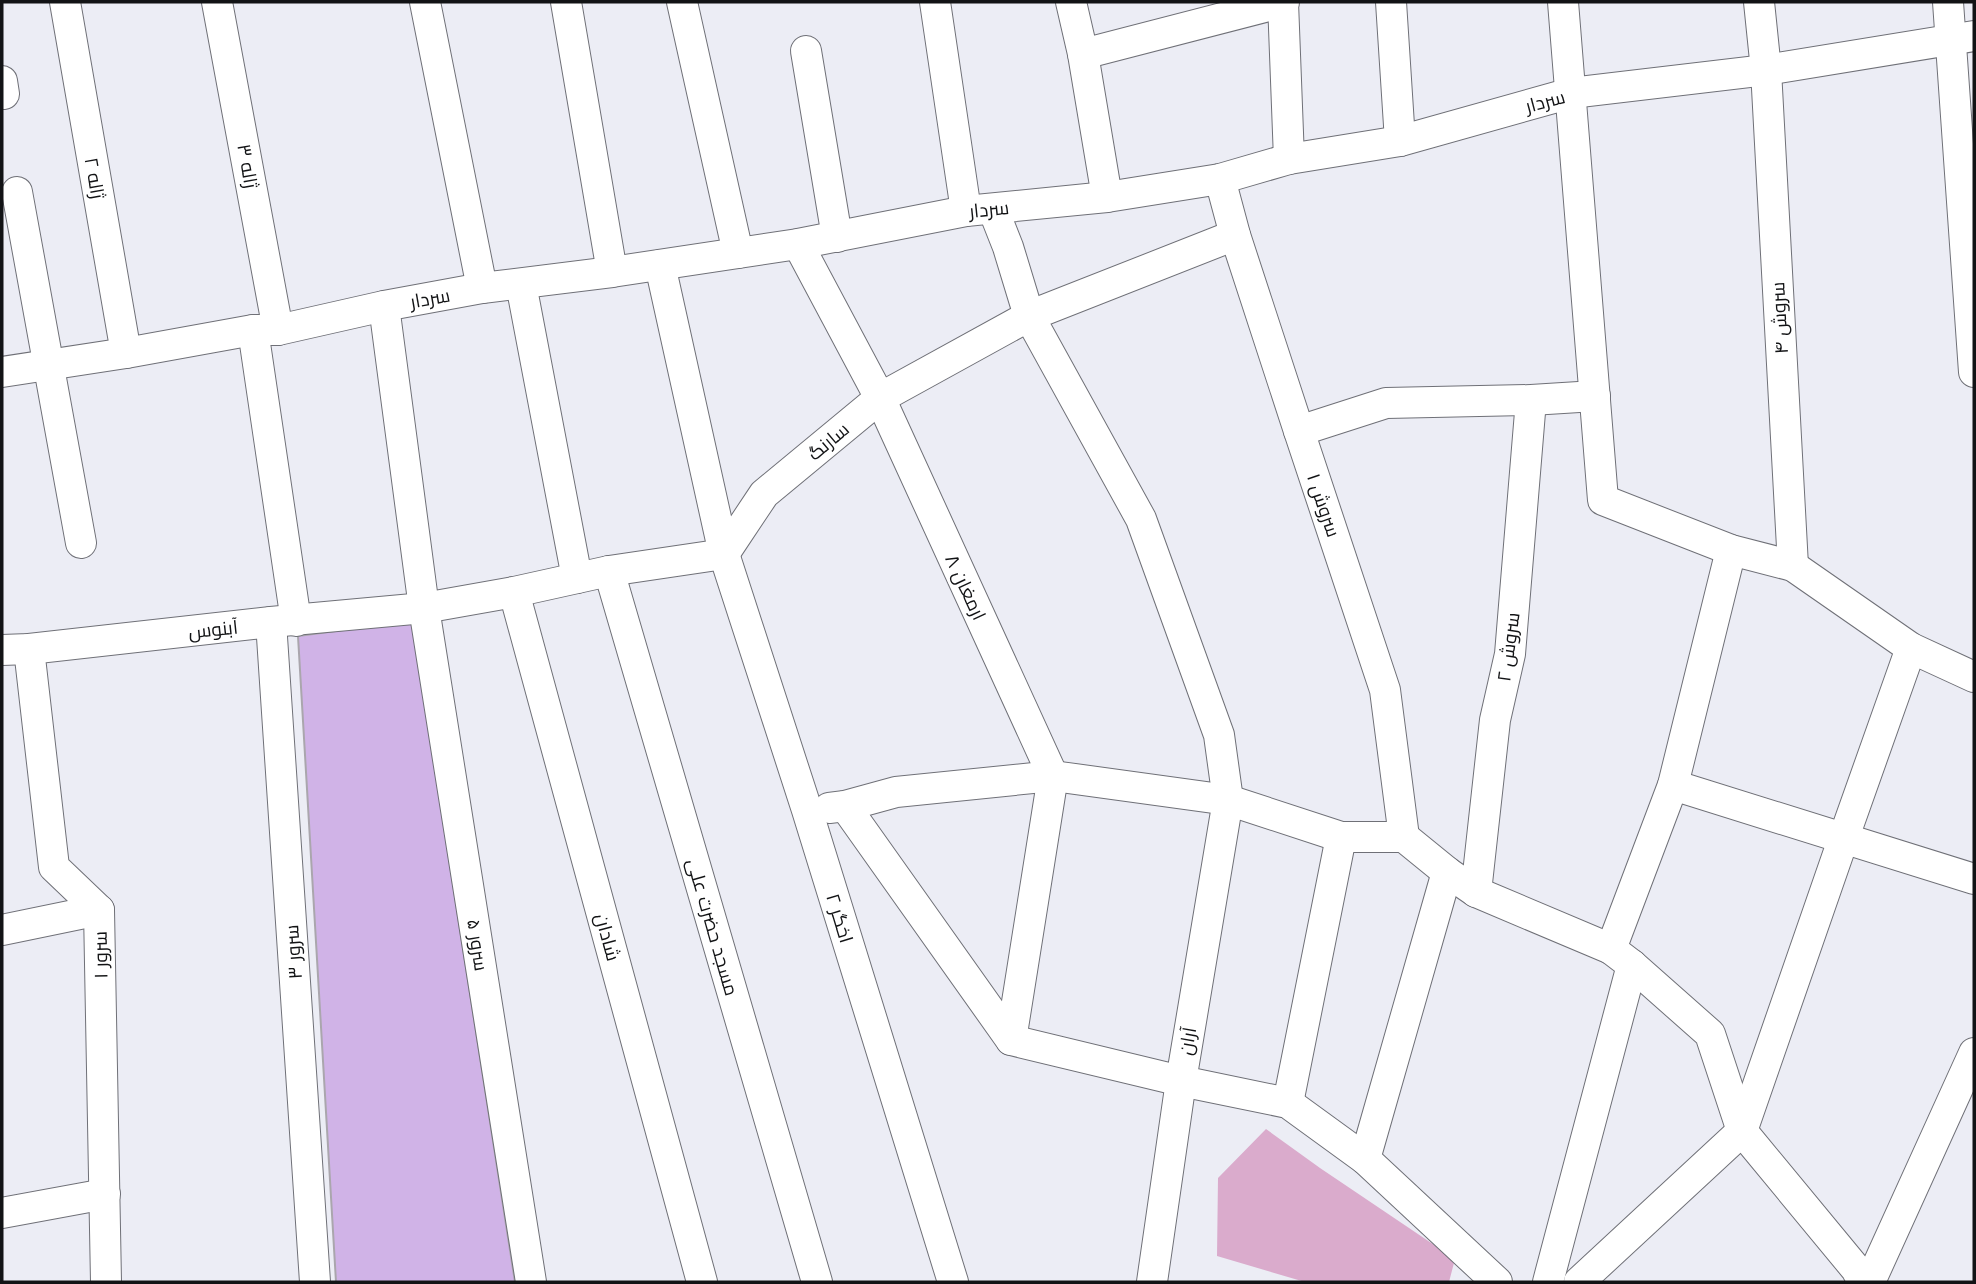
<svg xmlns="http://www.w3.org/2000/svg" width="1976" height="1284" font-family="'Libre Baskerville',Cairo,serif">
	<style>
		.green { fill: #daabcc }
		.shadow { fill: #0003 }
		.building { fill: #d0b3e7; stroke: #aaa6ad; stroke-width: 2 }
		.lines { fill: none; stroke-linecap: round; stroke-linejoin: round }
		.street-casing { stroke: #6f7077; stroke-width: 32 }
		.street { stroke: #fff; stroke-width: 30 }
		.labels { text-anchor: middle; stroke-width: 5; stroke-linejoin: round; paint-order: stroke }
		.street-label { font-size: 19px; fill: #121315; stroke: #fff }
	</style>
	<rect width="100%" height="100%" fill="#ecedf5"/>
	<!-- green -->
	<polygon class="green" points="1266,1129 1320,1168 1455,1259 1449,1282 1305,1282 1217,1256 1218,1178"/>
	<!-- shadow -->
	<polygon class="shadow" points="411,623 539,1282 338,1282 300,638"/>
	<!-- building -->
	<polygon class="building" points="412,621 515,1282 336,1282 298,636"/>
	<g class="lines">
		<defs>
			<g id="street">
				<polyline points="65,2 126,353"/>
				<polyline points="217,2 278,330"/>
				<polyline points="425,2 482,288"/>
				<polyline points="566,2 612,272"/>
				<polyline points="682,2 738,253"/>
				<polyline points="935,2 966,211"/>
				<polyline points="1071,2 1083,54 1107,197"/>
				<polyline points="1283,2 1289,159"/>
				<polyline points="1391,2 1400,141"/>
				<polyline points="1563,2 1603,500 1731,550 1793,566 1911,648 1974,677"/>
				<polyline points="1759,2 1766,70 1793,566"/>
				<polyline points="1948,2 1974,372"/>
				<polyline points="806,51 837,237"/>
				<polyline points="1083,54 1284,2"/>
				<polyline points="2,81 4,94"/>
				<polyline points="1220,179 1235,235 1299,431 1385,690 1404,837"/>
				<polyline points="17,192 81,543"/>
				<polyline points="993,209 1008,247 1029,316 1141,519 1219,735 1228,800 1181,1081 1152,1282"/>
				<polyline points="798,244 880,398 1053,776"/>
				<polyline points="660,265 724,554 807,810 953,1282"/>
				<polyline points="521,284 577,578"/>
				<polyline points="384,306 424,608 531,1282"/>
				<polyline points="253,330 296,621"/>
				<polyline points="2,372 126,353 253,330 278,330 384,306 482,288 612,272 798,244 966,211 1107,197 1220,179 1289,159 1400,141 1571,93 1766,70 1974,36"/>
				<polyline points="1299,431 1386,403 1531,400 1595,396"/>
				<polyline points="1731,550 1673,785 1611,949 1632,965 1710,1034 1742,1131 1856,1269 1863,1282"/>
				<polyline points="609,571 817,1282"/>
				<polyline points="514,592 702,1282"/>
				<polyline points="271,622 315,1282"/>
				<polyline points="29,649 54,867 99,910 106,1282"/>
				<polyline points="2,650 29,649 271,622 424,608 514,592 609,571 724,554 764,494 880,398 1029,316 1235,235"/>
				<polyline points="1673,785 1974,879"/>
				<polyline points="845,806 1011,1040 1181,1081 1288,1103 1365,1159 1497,1282"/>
				<polyline points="829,808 845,806 896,792 1053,776 1228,800 1341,837 1404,837 1447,872 1476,892 1611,949"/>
				<polyline points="1476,892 1495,720 1510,654 1531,400"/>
				<polyline points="2,930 99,910"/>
				<polyline points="1011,1040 1053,776"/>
				<polyline points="1288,1103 1341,837"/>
				<polyline points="1365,1159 1447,872"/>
				<polyline points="2,1213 105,1194"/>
				<polyline points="1548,1282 1632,965"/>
				<polyline points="1579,1282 1742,1131 1844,837 1911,648"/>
				<polyline points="1870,1282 1974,1053"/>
			</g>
		</defs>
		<!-- street casing -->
		<use href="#street" class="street-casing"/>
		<!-- street -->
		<use href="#street" class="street"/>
	</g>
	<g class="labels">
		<!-- street labels -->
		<g class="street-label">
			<text transform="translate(1545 101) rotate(-15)" y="7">سردار</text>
			<text transform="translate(248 166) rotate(80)" y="7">ژاله ۳</text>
			<text transform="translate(95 178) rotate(80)" y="7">ژاله ۲</text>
			<text transform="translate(989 209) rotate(-6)" y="7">سردار</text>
			<text transform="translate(430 298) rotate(-10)" y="7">سردار</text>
			<text transform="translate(1779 318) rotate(-93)" y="7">سروش ۴</text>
			<text transform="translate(828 441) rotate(-40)" y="7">سارنگ</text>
			<text transform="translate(1324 505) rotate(71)" y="7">سروش ۱</text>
			<text transform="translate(966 587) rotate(65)" y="7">ارمغان ۸</text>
			<text transform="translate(213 629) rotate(-6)" y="7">آبنوس</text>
			<text transform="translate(1508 647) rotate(-82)" y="7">سروش ۲</text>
			<text transform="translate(840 918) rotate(73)" y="7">اخگر ۲</text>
			<text transform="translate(713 927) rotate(74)" y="7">مسجد حضرت علی</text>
			<text transform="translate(608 937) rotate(75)" y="7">شادان</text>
			<text transform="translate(478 945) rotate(81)" y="7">سرور ۵</text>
			<text transform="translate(293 952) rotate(-94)" y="7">سرور ۳</text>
			<text transform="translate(100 955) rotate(-91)" y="7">سرور ۱</text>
			<text transform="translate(1187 1041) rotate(-80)" y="7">آران</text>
		</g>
	</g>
	<!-- border -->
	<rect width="1976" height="1284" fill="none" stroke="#121315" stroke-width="7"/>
</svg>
